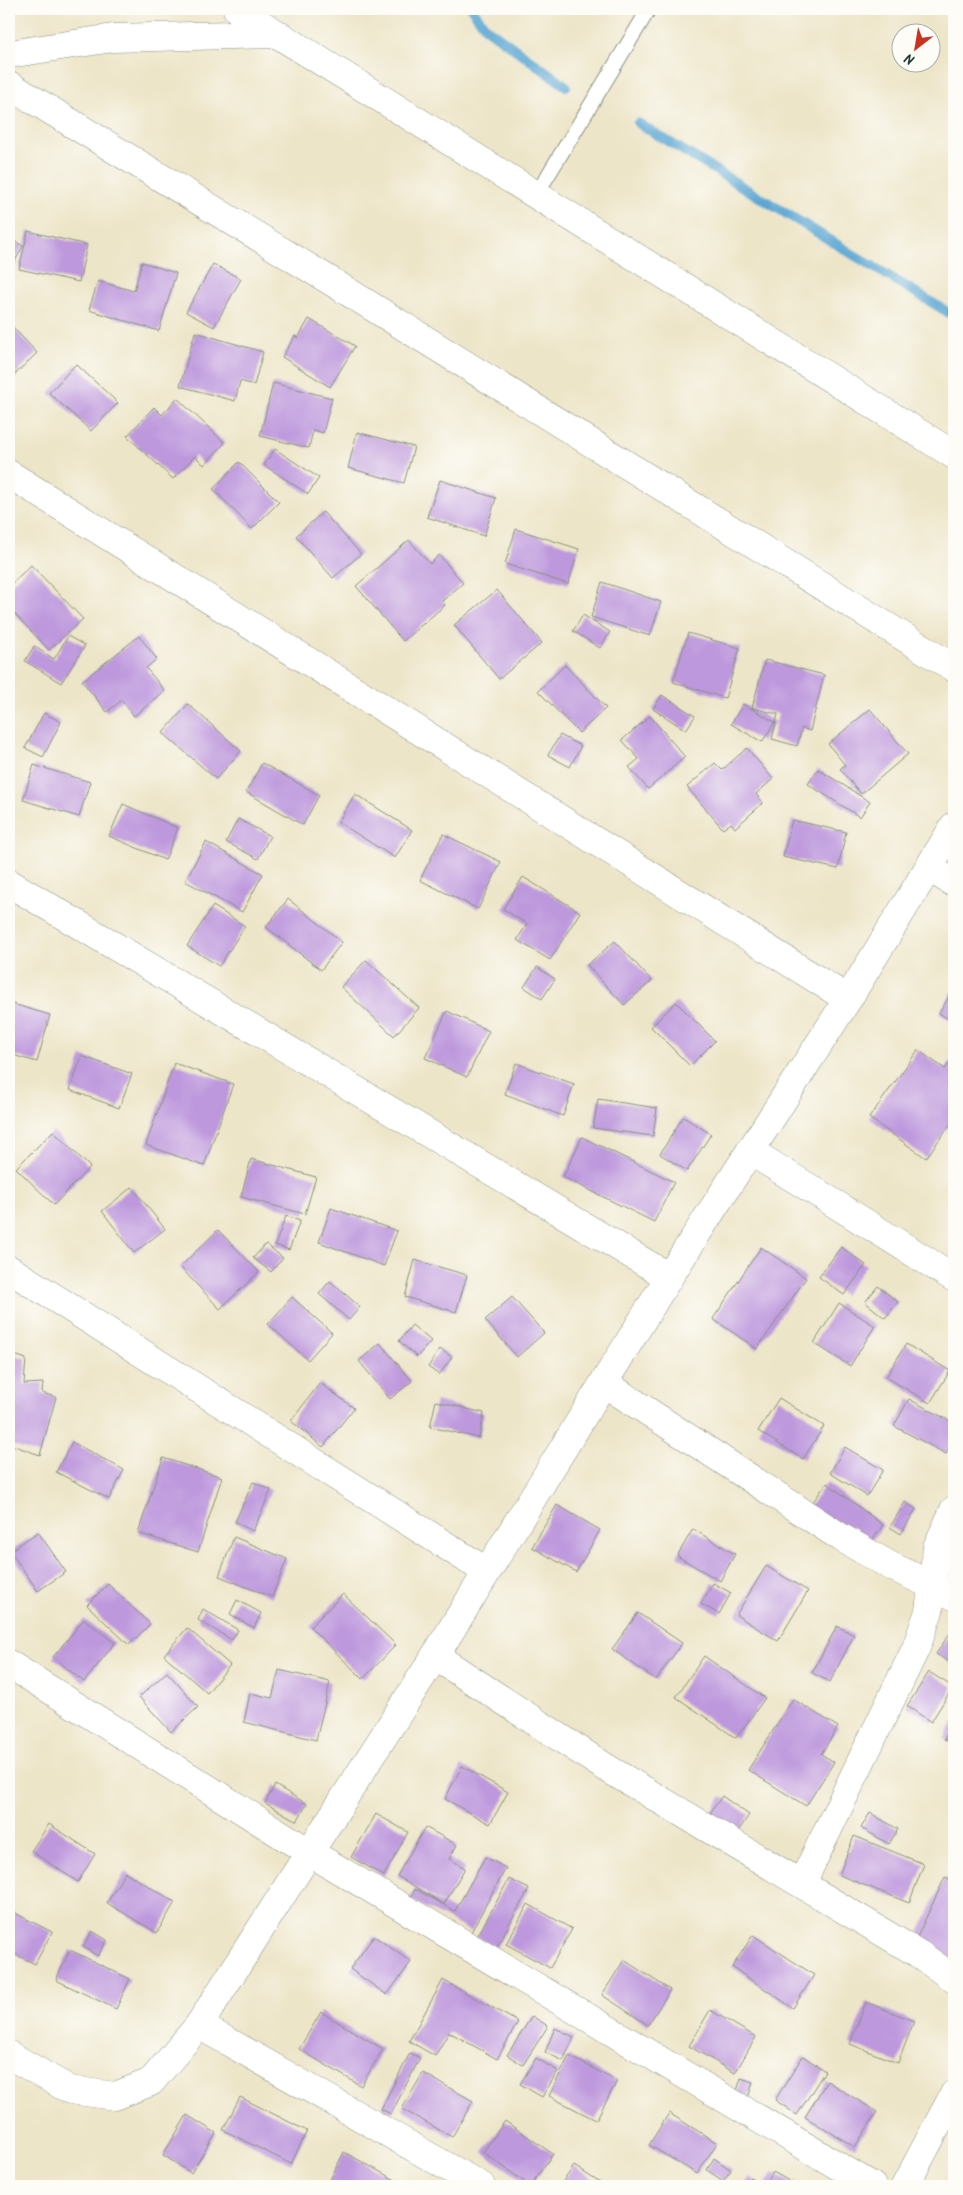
<svg xmlns="http://www.w3.org/2000/svg" width="963" height="2195" font-family="Kalam,sans-serif">
	<style>
		.lines { fill: none; stroke-linecap: round; stroke-linejoin: round }
		.stream { stroke: #5aa6d2; stroke-width: 10 }
		.building { fill: #bd98dd }
		.service-casing { stroke: #86917e; stroke-width: 16 }
		.minor-casing { stroke: #86917e; stroke-width: 29 }
		.tertiary-casing { stroke: #86917e; stroke-width: 29 }
		.service { stroke: #fff; stroke-width: 14 }
		.minor { stroke: #fff; stroke-width: 28 }
		.tertiary { stroke: #fff; stroke-width: 28 }
	</style>
	<rect width="100%" height="100%" fill="#fdfcf7"/>
	<filter id="ink" filterUnits="userSpaceOnUse"><feTurbulence type="fractalNoise" baseFrequency=".02" numOctaves="2"/><feDisplacementMap in="SourceGraphic" scale="10" xChannelSelector="R" yChannelSelector="G"/><feConvolveMatrix kernelMatrix="1 2 1 2 8 2 1 2 1" color-interpolation-filters="sRGB"/></filter>
	<filter id="wash" filterUnits="userSpaceOnUse"><feTurbulence type="fractalNoise" baseFrequency=".0096" numOctaves="4" result="noise"/><feDisplacementMap in="SourceGraphic" scale="20" xChannelSelector="R" yChannelSelector="G"/><feGaussianBlur stdDeviation="1.12" result="paint"/><feColorMatrix in="noise" values="0 0 0 0 0 0 0 0 0 0 0 0 0 0 0 0 0 1.4 0 .05"/><feComposite in="paint" operator="in"/></filter>
	<g filter="url(#wash)">
		<rect width="100%" height="100%" fill="#ede5c8"/>
		<g class="lines">
			<!-- stream -->
			<g class="stream">
				<polyline points="472,9 486,28 566,86"/>
				<polyline points="638,123 954,316"/>
			</g>
		</g>
		<g id="blocks">
			<!-- building -->
			<g class="building">
				<polygon points="28,231 87,245 79,282 19,269"/>
				<polygon points="11,239 23,246 9,273 9,244"/>
				<polygon points="142,262 176,273 159,331 89,310 98,281 134,291"/>
				<polygon points="213,264 241,279 214,327 186,312"/>
				<polygon points="309,319 355,346 330,387 282,357 295,336 298,338"/>
				<polygon points="9,323 37,353 9,380"/>
				<polygon points="195,332 263,352 254,385 240,381 235,401 180,386"/>
				<polygon points="76,364 118,403 91,431 49,393"/>
				<polygon points="273,383 332,398 323,433 313,430 309,448 260,436"/>
				<polygon points="177,398 225,443 204,465 195,456 173,479 127,436 154,407 162,415"/>
				<polygon points="357,432 414,447 404,483 348,468"/>
				<polygon points="275,449 319,478 308,494 264,465"/>
				<polygon points="239,462 279,502 252,529 213,489"/>
				<polygon points="440,480 496,498 484,536 427,517"/>
				<polygon points="323,512 361,554 333,578 296,536"/>
				<polygon points="516,529 579,549 568,584 505,564"/>
				<polygon points="409,540 430,564 439,555 463,583 442,601 445,605 403,641 356,586"/>
				<polygon points="31,565 83,619 49,650 9,608 9,586"/>
				<polygon points="602,582 661,602 650,636 591,617"/>
				<polygon points="497,590 542,643 499,679 454,625"/>
				<polygon points="583,615 610,632 600,648 573,631"/>
				<polygon points="688,633 740,648 725,698 673,682"/>
				<polygon points="68,636 85,646 61,683 25,661 34,646 54,659"/>
				<polygon points="139,636 157,659 146,668 165,691 134,716 122,700 107,712 82,681"/>
				<polygon points="765,660 824,675 810,731 802,728 797,746 772,739 778,714 752,708"/>
				<polygon points="565,665 606,708 579,733 538,691"/>
				<polygon points="662,695 695,716 686,730 653,709"/>
				<polygon points="188,704 241,751 216,779 163,733"/>
				<polygon points="743,704 775,722 762,742 731,724"/>
				<polygon points="870,709 908,754 861,794 840,769 845,765 828,744"/>
				<polygon points="44,713 61,722 43,757 25,748"/>
				<polygon points="650,716 685,757 648,789 629,767 639,759 622,740"/>
				<polygon points="560,735 581,746 570,767 548,755"/>
				<polygon points="747,748 773,779 756,794 763,803 735,828 731,823 723,829 687,787 715,763 722,770"/>
				<polygon points="262,763 319,795 303,825 246,792"/>
				<polygon points="34,765 90,782 79,817 23,800"/>
				<polygon points="818,769 870,802 860,817 808,784"/>
				<polygon points="355,794 412,830 395,858 338,822"/>
				<polygon points="123,804 178,828 165,860 109,836"/>
				<polygon points="238,819 270,836 258,859 226,842"/>
				<polygon points="792,820 846,832 838,869 783,857"/>
				<polygon points="443,834 501,862 478,909 420,880"/>
				<polygon points="206,842 263,874 242,912 185,881"/>
				<polygon points="523,877 580,912 550,960 517,940 527,924 503,909"/>
				<polygon points="288,899 342,942 321,970 266,927"/>
				<polygon points="213,906 245,926 219,966 187,946"/>
				<polygon points="615,941 652,981 624,1005 587,965"/>
				<polygon points="366,960 419,1008 394,1036 341,987"/>
				<polygon points="537,967 555,979 542,999 524,987"/>
				<polygon points="954,989 954,1023 939,1013"/>
				<polygon points="676,1002 715,1041 690,1066 651,1027"/>
				<polygon points="9,1003 50,1015 37,1062 9,1054"/>
				<polygon points="447,1011 489,1031 467,1077 425,1058"/>
				<polygon points="918,1050 945,1069 951,1060 954,1062 954,1119 926,1158 869,1118"/>
				<polygon points="82,1056 132,1074 119,1108 70,1090"/>
				<polygon points="174,1063 233,1084 204,1166 146,1145"/>
				<polygon points="516,1063 574,1084 563,1116 505,1094"/>
				<polygon points="598,1099 657,1108 653,1136 593,1128"/>
				<polygon points="683,1117 711,1134 687,1171 660,1154"/>
				<polygon points="53,1131 90,1167 54,1205 16,1168"/>
				<polygon points="582,1137 674,1182 654,1222 563,1177"/>
				<polygon points="251,1159 316,1177 305,1214 241,1197"/>
				<polygon points="132,1187 165,1229 134,1253 102,1211"/>
				<polygon points="331,1208 397,1231 384,1266 319,1242"/>
				<polygon points="286,1216 300,1221 289,1250 275,1245"/>
				<polygon points="218,1230 259,1272 220,1309 180,1267"/>
				<polygon points="266,1244 283,1258 271,1272 253,1258"/>
				<polygon points="761,1247 806,1278 757,1349 713,1319"/>
				<polygon points="841,1247 866,1265 844,1295 819,1277"/>
				<polygon points="415,1260 467,1275 456,1312 405,1297"/>
				<polygon points="330,1281 360,1307 349,1320 319,1294"/>
				<polygon points="878,1286 898,1302 885,1318 865,1302"/>
				<polygon points="292,1297 332,1333 308,1360 268,1324"/>
				<polygon points="512,1297 544,1333 517,1357 485,1320"/>
				<polygon points="839,1303 875,1326 850,1366 814,1343"/>
				<polygon points="412,1325 431,1341 417,1357 399,1341"/>
				<polygon points="380,1343 412,1381 390,1399 359,1361"/>
				<polygon points="906,1344 950,1371 930,1403 886,1377"/>
				<polygon points="440,1349 452,1357 439,1375 428,1367"/>
				<polygon points="9,1353 26,1359 24,1384 43,1383 42,1393 56,1397 40,1455 9,1444"/>
				<polygon points="320,1383 354,1408 323,1447 291,1421"/>
				<polygon points="779,1398 824,1426 803,1459 758,1431"/>
				<polygon points="909,1399 954,1423 954,1439 946,1454 894,1426"/>
				<polygon points="436,1401 484,1413 479,1438 430,1427"/>
				<polygon points="72,1442 124,1470 109,1499 56,1472"/>
				<polygon points="845,1447 883,1470 867,1496 830,1473"/>
				<polygon points="163,1458 222,1477 198,1552 138,1533"/>
				<polygon points="253,1482 271,1490 253,1531 235,1522"/>
				<polygon points="827,1483 883,1525 866,1549 809,1507"/>
				<polygon points="905,1502 916,1509 901,1534 890,1527"/>
				<polygon points="557,1505 600,1530 576,1572 532,1547"/>
				<polygon points="693,1529 735,1554 720,1581 677,1556"/>
				<polygon points="38,1532 66,1572 38,1591 10,1551"/>
				<polygon points="234,1537 287,1559 272,1597 219,1576"/>
				<polygon points="936,1546 954,1554 954,1573 952,1579 927,1568"/>
				<polygon points="766,1566 808,1591 778,1641 736,1615"/>
				<polygon points="713,1583 731,1593 719,1614 701,1604"/>
				<polygon points="108,1584 150,1624 129,1645 87,1605"/>
				<polygon points="343,1594 396,1645 363,1679 310,1627"/>
				<polygon points="237,1600 261,1613 254,1628 230,1614"/>
				<polygon points="203,1609 238,1630 232,1640 198,1620"/>
				<polygon points="638,1613 682,1643 656,1680 612,1649"/>
				<polygon points="84,1619 115,1643 84,1682 53,1657"/>
				<polygon points="837,1626 854,1635 830,1682 812,1673"/>
				<polygon points="187,1628 230,1665 207,1693 164,1655"/>
				<polygon points="950,1633 954,1635 954,1665 936,1654"/>
				<polygon points="704,1656 765,1698 736,1738 676,1697"/>
				<polygon points="279,1670 330,1682 316,1740 244,1722 250,1693 272,1698"/>
				<polygon points="167,1672 198,1707 171,1732 139,1697"/>
				<polygon points="929,1672 953,1687 931,1722 907,1706"/>
				<polygon points="793,1699 838,1727 821,1754 834,1762 806,1806 748,1770"/>
				<polygon points="954,1722 954,1745 944,1739"/>
				<polygon points="462,1766 508,1792 490,1824 445,1799"/>
				<polygon points="275,1785 307,1804 297,1821 265,1803"/>
				<polygon points="722,1796 749,1815 737,1833 710,1813"/>
				<polygon points="870,1813 898,1829 889,1844 861,1828"/>
				<polygon points="376,1814 408,1832 384,1876 351,1857"/>
				<polygon points="49,1824 95,1854 78,1882 31,1851"/>
				<polygon points="425,1827 457,1845 449,1859 465,1868 444,1904 397,1876"/>
				<polygon points="854,1836 924,1864 909,1903 839,1875"/>
				<polygon points="485,1857 506,1868 471,1932 410,1899 415,1889 455,1911"/>
				<polygon points="125,1872 175,1902 157,1933 107,1903"/>
				<polygon points="945,1877 954,1881 954,1964 911,1950"/>
				<polygon points="509,1879 529,1889 496,1948 477,1937"/>
				<polygon points="528,1904 572,1929 550,1968 506,1944"/>
				<polygon points="9,1910 52,1932 35,1964 9,1951"/>
				<polygon points="92,1931 107,1940 98,1956 83,1947"/>
				<polygon points="753,1935 814,1975 793,2008 732,1967"/>
				<polygon points="374,1936 411,1962 387,1995 350,1969"/>
				<polygon points="70,1950 130,1979 116,2009 56,1980"/>
				<polygon points="624,1960 670,1990 648,2025 602,1995"/>
				<polygon points="443,1980 518,2022 497,2059 449,2032 435,2056 409,2041"/>
				<polygon points="866,2002 914,2021 898,2063 850,2044"/>
				<polygon points="710,2010 756,2037 735,2073 689,2046"/>
				<polygon points="321,2012 383,2049 361,2086 299,2049"/>
				<polygon points="532,2016 548,2026 523,2065 507,2055"/>
				<polygon points="555,2028 574,2037 563,2061 545,2052"/>
				<polygon points="410,2053 420,2058 391,2114 381,2109"/>
				<polygon points="569,2056 617,2081 596,2120 549,2096"/>
				<polygon points="803,2056 825,2071 797,2115 775,2100"/>
				<polygon points="536,2058 558,2071 542,2097 520,2084"/>
				<polygon points="423,2073 473,2101 452,2137 402,2109"/>
				<polygon points="741,2078 753,2082 748,2098 736,2094"/>
				<polygon points="827,2081 877,2112 855,2147 805,2117"/>
				<polygon points="240,2097 307,2131 291,2164 223,2130"/>
				<polygon points="669,2113 717,2143 697,2174 649,2145"/>
				<polygon points="187,2115 216,2133 191,2173 163,2155"/>
				<polygon points="505,2121 553,2154 530,2186 483,2152"/>
				<polygon points="344,2152 406,2186 327,2186"/>
				<polygon points="714,2158 731,2170 723,2181 707,2170"/>
				<polygon points="574,2166 605,2186 560,2186"/>
				<polygon points="773,2172 798,2186 765,2186"/>
				<polygon points="954,2173 954,2186 947,2186"/>
				<polygon points="750,2177 759,2183 757,2186 744,2186"/>
			</g>
		</g>
	</g>
	<g filter="url(#ink)">
		<use href="#blocks" fill-opacity="0" stroke="#86917e" stroke-width="1"/>
		<g class="lines">
			<defs>
				<polyline id="service" points="536,195 649,9"/>
				<g id="minor">
					<polyline points="9,54 113,38 277,34"/>
					<polyline points="9,85 329,280 954,668"/>
					<polyline points="9,474 848,999"/>
					<polyline points="929,868 954,883"/>
					<polyline points="9,883 669,1277"/>
					<polyline points="750,1151 954,1278"/>
					<polyline points="9,1269 486,1571"/>
					<polyline points="604,1383 842,1538 889,1565 954,1596"/>
					<polyline points="435,1656 605,1767 919,1954 954,1979"/>
					<polyline points="9,1664 309,1852 872,2186"/>
					<polyline points="802,1883 916,1648 929,1611 937,1547 954,1510"/>
					<polyline points="199,2025 481,2186"/>
					<polyline points="9,2055 70,2090 115,2096 151,2082 199,2025 435,1656 669,1277 848,999 954,826"/>
					<polyline points="905,2186 954,2094"/>
				</g>
				<polyline id="tertiary" points="237,9 954,455"/>
			</defs>
			<!-- service casing -->
			<use href="#service" class="service-casing"/>
			<!-- minor casing -->
			<use href="#minor" class="minor-casing"/>
			<!-- tertiary casing -->
			<use href="#tertiary" class="tertiary-casing"/>
			<!-- service -->
			<use href="#service" class="service"/>
			<!-- minor -->
			<use href="#minor" class="minor"/>
			<!-- tertiary -->
			<use href="#tertiary" class="tertiary"/>
		</g>
	</g>
	<!-- margin -->
	<rect width="963" height="2195" fill="none" stroke="#fdfcf7" stroke-width="30"/>
	<!-- north arrow -->
	<g transform="translate(916 48) rotate(211)"><circle r="24" fill="#fdfcf7" stroke="#a4b0a9"/>
	<path d="M0-4L9 19L0 12L-9 19Z" fill="#c8321e"/>
	<text y="-8" font-size="14" font-weight="bold" text-anchor="middle" fill="#1f3d34">N</text>
	</g>
</svg>
